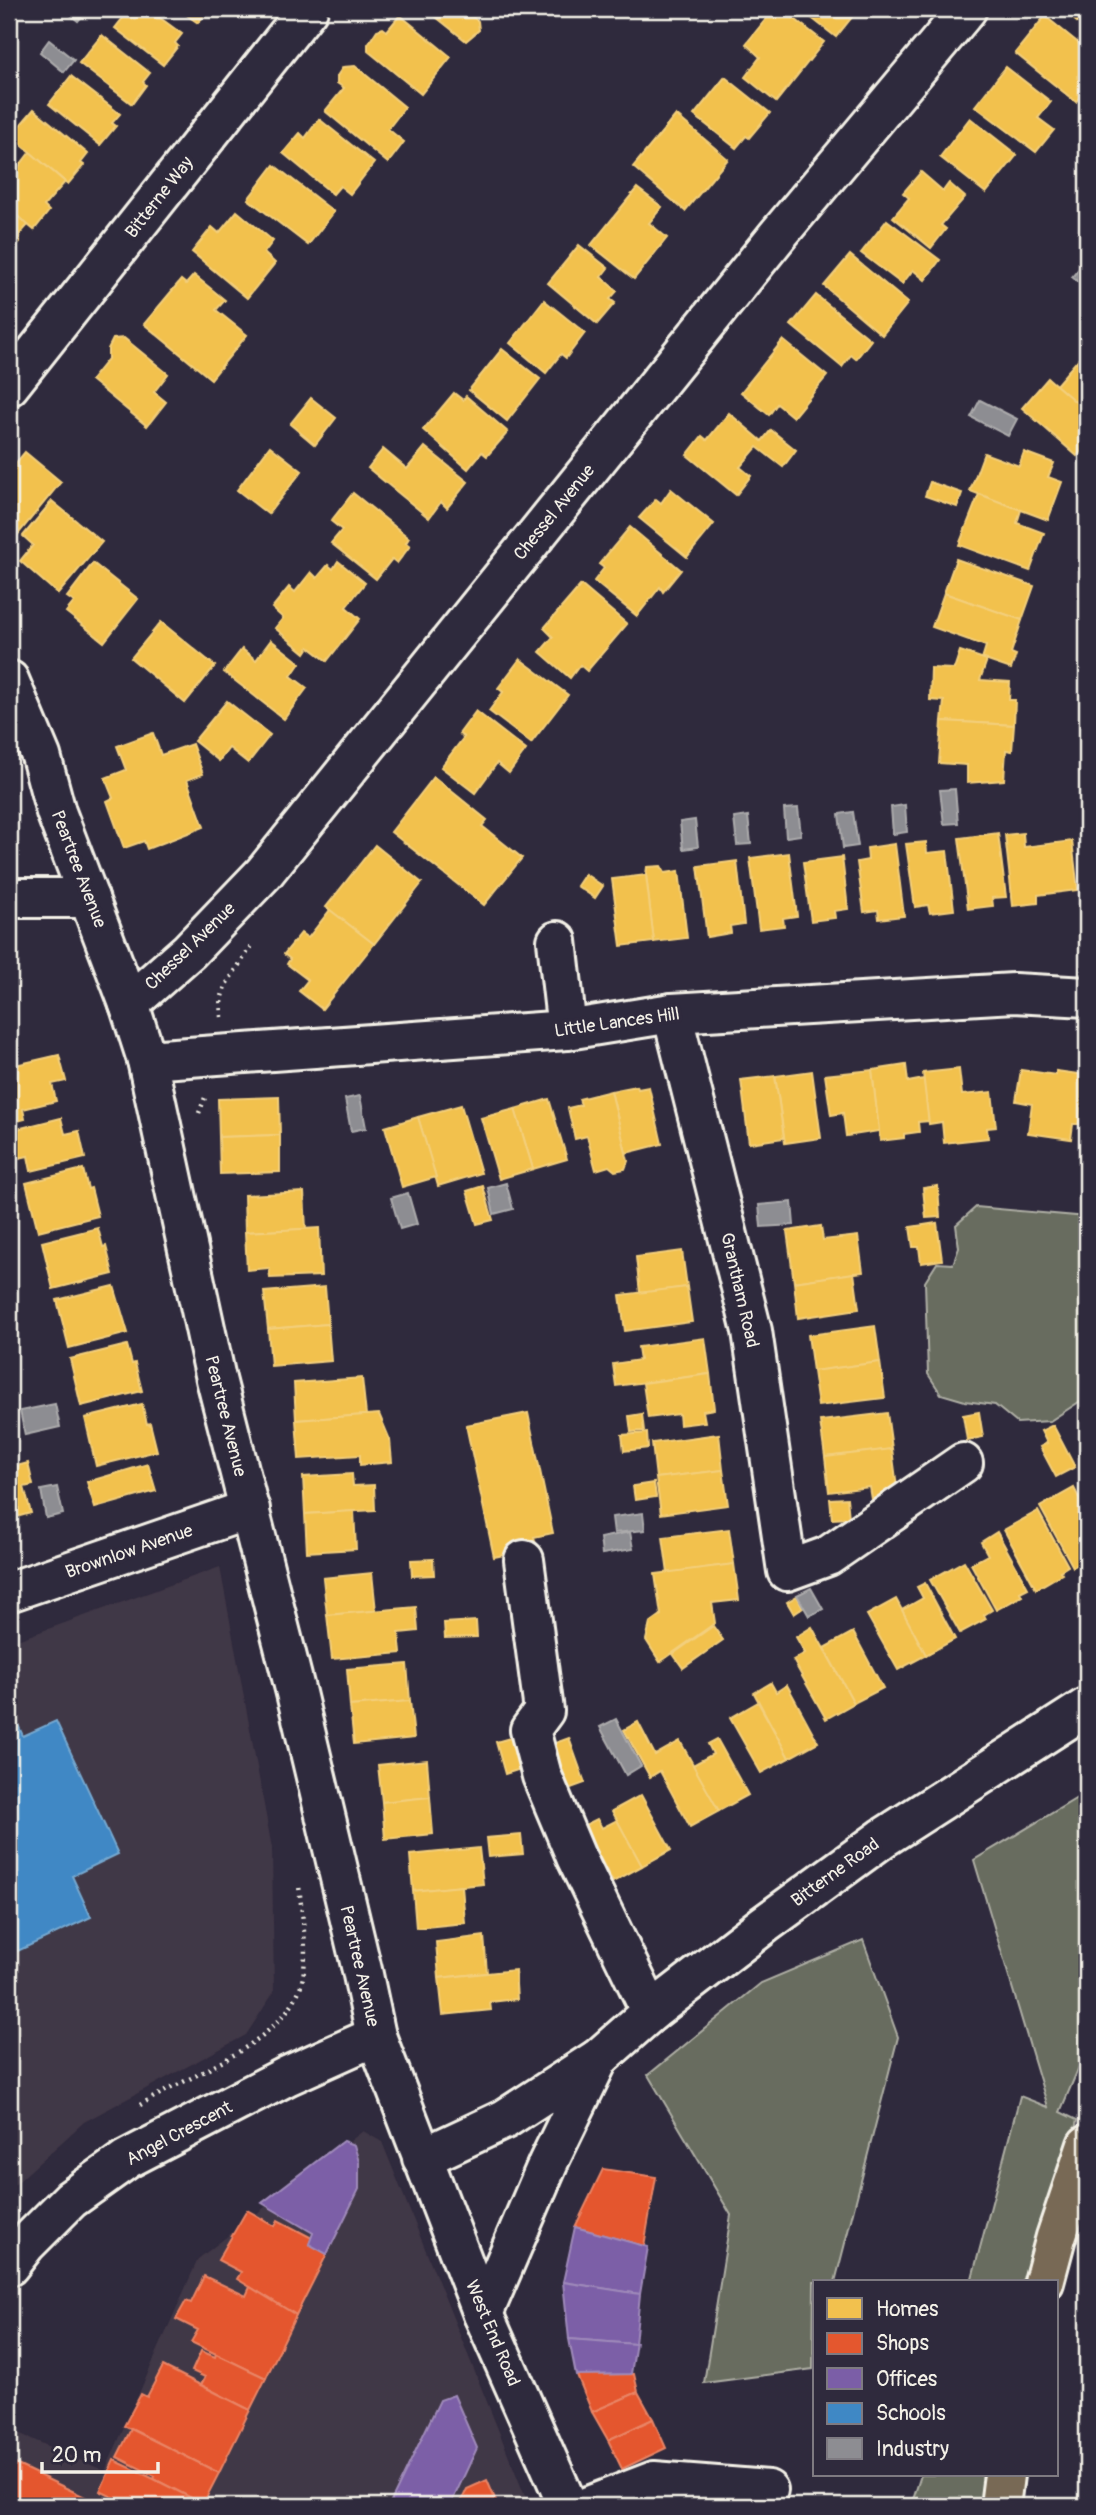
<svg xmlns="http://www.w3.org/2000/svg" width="1096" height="2515" font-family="Pangolin,sans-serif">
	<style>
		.built { fill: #413746 }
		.green { fill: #676c5f; stroke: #aeaea4; stroke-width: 2 }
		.homes { fill: #f2c14e; stroke: #f3cf7c; stroke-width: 2 }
		.shops { fill: #e4572e; stroke: #e98566; stroke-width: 2 }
		.offices { fill: #7b5ea7; stroke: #9f8aba; stroke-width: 2 }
		.schools { fill: #3f88c5; stroke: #75a8d0; stroke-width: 2 }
		.industry { fill: #8d8d92; stroke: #acabac; stroke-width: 2 }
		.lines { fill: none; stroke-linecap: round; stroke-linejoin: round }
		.minor-casing { stroke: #f4f1e8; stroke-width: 44 }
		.major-casing { stroke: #f4f1e8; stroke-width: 44 }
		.path { stroke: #f4f1e8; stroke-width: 4.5; stroke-dasharray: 2 5; stroke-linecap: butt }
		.minor { stroke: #2f2a3d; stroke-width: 38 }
		.major { stroke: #786954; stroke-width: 38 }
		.labels { text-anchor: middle; stroke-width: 7; stroke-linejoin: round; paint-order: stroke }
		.street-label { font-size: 18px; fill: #f4f1e8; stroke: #2f2a3d }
	</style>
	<rect width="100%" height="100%" fill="#2f2a3d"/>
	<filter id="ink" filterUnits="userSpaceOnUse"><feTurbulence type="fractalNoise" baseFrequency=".0143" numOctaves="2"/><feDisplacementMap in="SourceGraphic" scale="14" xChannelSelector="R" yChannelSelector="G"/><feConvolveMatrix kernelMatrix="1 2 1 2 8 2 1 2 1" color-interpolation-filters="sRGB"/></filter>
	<g filter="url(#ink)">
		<!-- built -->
		<g class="built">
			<polygon points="220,1567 272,1848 274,1992 246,2035 84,2122 9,2190 9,1643"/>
			<polygon points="363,2131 382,2142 529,2506 9,2506 9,2429 105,2471 198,2259"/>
		</g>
		<!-- green -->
		<g class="green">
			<polygon points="976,1207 1087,1217 1087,1402 1079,1402 1050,1421 1017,1423 995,1405 965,1401 941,1394 928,1374 925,1282 937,1263 953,1264 959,1248 956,1225"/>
			<polygon points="1087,1792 1087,2048 1060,2112 1077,2120 1040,2282 971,2282 1020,2096 1048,2107 974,1860"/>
			<polygon points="863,1940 898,2037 835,2282 814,2282 813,2369 704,2383 731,2215 648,2075 761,1983"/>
			<polygon points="921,2475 996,2475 988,2506 911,2506"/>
		</g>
		<!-- homes -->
		<g class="homes">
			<polygon points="130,9 148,9 182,34 175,43 178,46 163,65 115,28"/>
			<polygon points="178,9 209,9 198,23"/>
			<polygon points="426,9 468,9 466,12 478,21 479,30 466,41"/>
			<polygon points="774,9 782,9 824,42 776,102 745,77 760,57 746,44"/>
			<polygon points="800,9 848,9 847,11 853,16 836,37"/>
			<polygon points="1062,9 1087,9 1087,31"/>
			<polygon points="400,15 451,57 421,94 368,51 368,44 377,30 383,28 387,31"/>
			<polygon points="1045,16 1087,50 1087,87 1076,102 1015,53"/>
			<polygon points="102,35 150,73 143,82 146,85 132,104 79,63"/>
			<polygon points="355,66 405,107 388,129 404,142 388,163 325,111 344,88 337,83 337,76 343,67"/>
			<polygon points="1006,67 1051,102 1038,118 1054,130 1036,152 975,106"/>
			<polygon points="71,76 120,114 112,123 116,126 100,145 49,104"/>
			<polygon points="725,77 770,113 749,138 746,136 736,148 694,115"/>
			<polygon points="34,109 88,154 81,163 84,165 68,184 11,136"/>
			<polygon points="676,115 728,159 685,211 633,167"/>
			<polygon points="970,118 1017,155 986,193 940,157"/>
			<polygon points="319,119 374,163 350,194 340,186 333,194 283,153 300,133 305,138"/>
			<polygon points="30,152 65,182 44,206 49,211 34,230 9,209 9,164 17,169"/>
			<polygon points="274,165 334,212 308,245 248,199"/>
			<polygon points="921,172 943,191 949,183 965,197 941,225 946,229 931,248 893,217 909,198 903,193"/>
			<polygon points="637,188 662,207 649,223 667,238 634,279 591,245"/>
			<polygon points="9,209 28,225 19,235 20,242 11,251 9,251"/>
			<polygon points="237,211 273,241 264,253 275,263 247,298 192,252 212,227 219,233"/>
			<polygon points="887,220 940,260 925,280 913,270 902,284 861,253"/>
			<polygon points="579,245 608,268 601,277 617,291 610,299 615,303 597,324 548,283"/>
			<polygon points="850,255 908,303 882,335 824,286"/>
			<polygon points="194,275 225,300 216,310 247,335 211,379 144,324 181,280 186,284"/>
			<polygon points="816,295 871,340 856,359 851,355 842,367 791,325"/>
			<polygon points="544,300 585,333 566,358 561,354 546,373 510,343"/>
			<polygon points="124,338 168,374 154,392 166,402 147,426 91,380 108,359 108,349 113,339"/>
			<polygon points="783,340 827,376 793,417 777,404 769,415 741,392"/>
			<polygon points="502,349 540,379 507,421 469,390"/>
			<polygon points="1082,355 1087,359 1087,412 1056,385"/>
			<polygon points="1048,378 1087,412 1087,444 1077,456 1022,408"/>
			<polygon points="454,393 463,400 466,396 508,432 487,456 482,452 468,469 423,430"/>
			<polygon points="311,398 336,418 315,445 290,424"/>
			<polygon points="729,413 762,441 771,430 796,450 783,467 757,447 740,467 751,476 736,495 687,455 702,436 707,440"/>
			<polygon points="270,446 302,471 268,514 237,490"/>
			<polygon points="425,447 468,482 447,508 441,502 429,518 368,468 383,449 407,469"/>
			<polygon points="25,452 61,482 10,544 9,471"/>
			<polygon points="1024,452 1054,463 1048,477 1062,482 1048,520 970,491 984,453 1019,466"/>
			<polygon points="930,482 962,493 957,507 925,496"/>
			<polygon points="671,489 714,524 687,557 639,518 656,499 661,503"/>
			<polygon points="353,493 409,538 406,543 410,546 397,563 392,559 376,579 331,543 342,530 331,521"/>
			<polygon points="979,494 1021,510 1017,523 1044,533 1030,571 959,545"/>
			<polygon points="52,501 102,542 58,594 20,561 33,545 23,536"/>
			<polygon points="630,527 681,570 663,592 660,587 637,616 594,581 604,568 599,564"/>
			<polygon points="956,559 1034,586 1022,620 944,593"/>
			<polygon points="338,561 365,583 346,607 360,619 327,661 309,647 305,653 275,628 283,618 272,608 289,587 295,592 311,572 317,578 328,565 333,569"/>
			<polygon points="93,563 138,599 104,642 66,612 74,602 67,597"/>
			<polygon points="581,585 627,624 587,671 580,665 570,678 540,652 553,637 544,628"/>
			<polygon points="944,593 1022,620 1011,653 1016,655 1011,669 982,659 986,646 932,627"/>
			<polygon points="161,622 215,666 185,703 131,658"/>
			<polygon points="271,640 300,663 291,676 307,688 284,719 224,672 242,649 256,660"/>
			<polygon points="960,651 987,660 980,680 1010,682 1009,700 1015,700 1014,725 942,721 944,701 930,700 931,668 954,669"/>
			<polygon points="520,659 568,695 531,743 489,711 503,692 498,688"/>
			<polygon points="227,701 270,735 248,763 229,748 219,761 194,741"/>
			<polygon points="476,711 526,750 509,773 497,763 475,793 441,767 464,737 459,734"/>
			<polygon points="942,721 1014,725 1012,751 1006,750 1004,780 967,783 967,765 939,763"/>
			<polygon points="153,733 161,755 192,744 203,774 187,780 204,827 147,849 144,841 124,848 107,801 113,798 105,778 126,770 117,746"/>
			<polygon points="434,777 487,820 482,826 522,858 484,905 391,832"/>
			<polygon points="998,833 1006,897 992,898 993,906 968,909 959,838"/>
			<polygon points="1023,833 1024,847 1072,841 1078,890 1038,895 1038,903 1013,906 1005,835"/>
			<polygon points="926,842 927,853 947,851 954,910 930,913 928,905 915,907 906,844"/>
			<polygon points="895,844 904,916 879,919 878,910 864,912 857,862 868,860 867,848"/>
			<polygon points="375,845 422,883 374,944 326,907"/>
			<polygon points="789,853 797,916 783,918 784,926 759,929 750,858"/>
			<polygon points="842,857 848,909 834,911 835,918 811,921 803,862"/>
			<polygon points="737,861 744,924 730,926 731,933 707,937 698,866"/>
			<polygon points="661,866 665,873 679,871 687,938 654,942 646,875 647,867"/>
			<polygon points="585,874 603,886 595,898 577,886"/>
			<polygon points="646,875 654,942 621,946 612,879"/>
			<polygon points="330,910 374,944 322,1009 299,991 308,980 287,964 290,959 284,954 301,933 308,938"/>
			<polygon points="59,1055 66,1081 52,1084 56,1101 23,1109 25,1119 9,1123 9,1076 13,1076 11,1066"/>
			<polygon points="906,1065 908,1082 924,1079 929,1121 918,1122 919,1132 904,1134 904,1138 880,1141 872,1070"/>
			<polygon points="959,1069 962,1095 992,1092 996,1127 987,1128 988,1138 944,1143 942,1122 929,1124 923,1073"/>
			<polygon points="872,1070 879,1131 846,1136 843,1113 831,1115 825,1075"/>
			<polygon points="1021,1070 1056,1075 1056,1071 1086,1075 1079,1124 1073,1124 1071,1139 1028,1133 1032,1104 1016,1101"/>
			<polygon points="812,1071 821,1138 785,1143 775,1076"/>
			<polygon points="775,1076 784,1138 749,1143 741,1080"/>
			<polygon points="637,1086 638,1089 649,1087 662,1144 626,1153 611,1091"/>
			<polygon points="611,1091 628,1161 625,1169 615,1171 609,1166 596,1170 587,1136 575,1139 568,1108 581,1105 579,1099"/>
			<polygon points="279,1097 280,1135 219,1137 218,1099"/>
			<polygon points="549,1099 567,1159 533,1169 515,1109"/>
			<polygon points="461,1105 481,1173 438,1186 418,1117"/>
			<polygon points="515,1109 533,1169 499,1179 481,1118"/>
			<polygon points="418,1117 436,1177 402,1187 385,1127"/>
			<polygon points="61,1118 65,1134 79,1131 85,1158 31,1171 28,1156 15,1159 9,1131"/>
			<polygon points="280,1135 280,1172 220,1174 219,1137"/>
			<polygon points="83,1169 88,1189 91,1188 98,1216 38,1231 26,1183"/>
			<polygon points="483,1186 493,1220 477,1224 467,1191"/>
			<polygon points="938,1186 940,1217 926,1218 923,1188"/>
			<polygon points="304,1192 306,1229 245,1232 244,1195"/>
			<polygon points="937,1223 942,1260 921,1263 919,1247 913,1247 910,1227"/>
			<polygon points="821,1226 823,1240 858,1236 863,1272 794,1282 787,1231"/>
			<polygon points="98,1228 103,1247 106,1246 113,1274 53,1289 42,1242"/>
			<polygon points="319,1228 321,1276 270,1278 269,1268 247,1270 245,1232"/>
			<polygon points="682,1251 687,1287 640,1293 636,1257"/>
			<polygon points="854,1273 859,1309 798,1318 794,1282"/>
			<polygon points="114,1286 128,1333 69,1348 57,1300"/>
			<polygon points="325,1287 328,1324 268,1329 264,1292"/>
			<polygon points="687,1287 692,1322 625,1331 620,1295"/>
			<polygon points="328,1324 331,1361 271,1366 268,1329"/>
			<polygon points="875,1326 880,1362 813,1371 808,1335"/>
			<polygon points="705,1338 710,1374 616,1386 613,1364 640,1360 638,1347"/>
			<polygon points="127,1345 132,1364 135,1363 142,1391 81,1406 70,1359"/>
			<polygon points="880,1362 885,1398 818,1406 813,1371"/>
			<polygon points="710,1374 714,1409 703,1411 705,1422 680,1425 679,1414 648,1418 643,1383"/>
			<polygon points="362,1378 366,1415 296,1420 294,1383"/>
			<polygon points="142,1404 147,1424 150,1423 157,1451 96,1466 85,1418"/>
			<polygon points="979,1412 983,1437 967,1440 963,1415"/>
			<polygon points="528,1413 553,1533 534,1537 537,1548 494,1557 466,1425"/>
			<polygon points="887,1413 892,1449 825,1457 820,1421"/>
			<polygon points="379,1414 390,1440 392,1462 360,1465 360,1455 299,1459 296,1420"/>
			<polygon points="642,1414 644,1431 631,1432 629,1416"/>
			<polygon points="1053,1425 1075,1467 1056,1477 1040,1447 1047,1443 1041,1431"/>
			<polygon points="647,1433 648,1448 624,1451 622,1435"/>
			<polygon points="719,1434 723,1470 656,1478 652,1443"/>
			<polygon points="892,1449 898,1495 872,1499 870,1487 829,1492 825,1457"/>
			<polygon points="28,1463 33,1485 24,1487 31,1513 9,1519 9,1468"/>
			<polygon points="148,1464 156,1491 95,1508 87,1482"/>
			<polygon points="723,1470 728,1505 661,1514 656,1478"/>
			<polygon points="352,1474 353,1486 374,1485 375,1510 305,1514 303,1477"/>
			<polygon points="654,1483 656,1497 635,1500 633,1486"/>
			<polygon points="1074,1488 1087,1513 1087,1559 1073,1567 1040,1507"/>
			<polygon points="847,1498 849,1518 832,1519 830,1499"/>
			<polygon points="354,1511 356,1549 307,1552 305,1514"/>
			<polygon points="1038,1511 1068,1566 1060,1571 1062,1574 1036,1589 1004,1530"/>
			<polygon points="729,1529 734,1564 668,1573 663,1537"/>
			<polygon points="997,1532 1028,1588 1020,1592 1022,1596 996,1610 971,1564 988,1555 981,1542"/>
			<polygon points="433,1559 434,1575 412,1576 411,1560"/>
			<polygon points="964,1561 992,1610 984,1615 986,1619 960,1633 930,1580"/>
			<polygon points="734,1564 739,1600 712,1603 715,1623 660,1662 646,1640 650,1623 661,1615 655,1574"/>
			<polygon points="372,1573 376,1611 327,1615 323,1578"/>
			<polygon points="925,1583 955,1639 926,1655 902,1610 923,1598 917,1587"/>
			<polygon points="797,1596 803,1608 794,1614 787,1602"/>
			<polygon points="896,1599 926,1655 898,1670 867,1615"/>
			<polygon points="416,1607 418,1631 399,1633 401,1653 332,1659 327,1615"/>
			<polygon points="476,1621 477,1637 445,1638 444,1623"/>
			<polygon points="713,1626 723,1640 683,1668 673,1654"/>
			<polygon points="812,1627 854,1703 826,1719 793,1660 805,1653 796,1637"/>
			<polygon points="853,1632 883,1688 854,1703 824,1648"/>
			<polygon points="407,1664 410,1701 350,1706 347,1669"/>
			<polygon points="771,1683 776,1692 787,1685 818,1742 789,1758 754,1693"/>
			<polygon points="410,1701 414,1738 354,1744 350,1706"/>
			<polygon points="758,1702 789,1758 761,1773 730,1718"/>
			<polygon points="638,1722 655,1755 680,1741 719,1811 690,1827 660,1771 650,1777 624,1730"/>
			<polygon points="521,1735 530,1766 505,1774 496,1742"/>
			<polygon points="569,1738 585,1783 560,1792 544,1747"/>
			<polygon points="717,1739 748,1795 719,1811 693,1765 713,1754 708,1744"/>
			<polygon points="427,1760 430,1797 382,1802 378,1765"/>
			<polygon points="641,1795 671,1850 642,1866 612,1811"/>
			<polygon points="430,1797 433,1834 385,1839 382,1802"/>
			<polygon points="597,1819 602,1828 617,1820 642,1866 613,1882 583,1826"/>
			<polygon points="521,1835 523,1854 488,1857 486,1838"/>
			<polygon points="479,1848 483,1884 413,1891 410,1855"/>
			<polygon points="462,1886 465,1923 416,1928 413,1891"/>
			<polygon points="484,1936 487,1973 439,1978 436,1942"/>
			<polygon points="515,1970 517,1999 490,2002 491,2010 443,2015 439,1978"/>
		</g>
		<!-- shops -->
		<g class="shops">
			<polygon points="603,2169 656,2177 644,2246 575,2227"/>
			<polygon points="247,2210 275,2226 278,2220 312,2238 309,2244 327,2254 296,2315 237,2279 241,2272 218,2260"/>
			<polygon points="204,2276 246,2296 250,2287 296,2315 266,2378 191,2342 198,2330 176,2319 186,2301 191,2303"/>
			<polygon points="201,2351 215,2357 216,2354 266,2378 250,2410 201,2385 205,2377 192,2371"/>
			<polygon points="163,2366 250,2410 219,2473 124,2426 141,2394 147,2397"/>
			<polygon points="634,2374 638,2392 592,2412 577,2375"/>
			<polygon points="638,2392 653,2419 608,2440 592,2412"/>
			<polygon points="653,2419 666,2448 622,2469 608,2440"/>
			<polygon points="131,2429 219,2473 203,2504 154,2479 155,2476 117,2457"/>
			<polygon points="114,2460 154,2479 203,2504 202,2506 131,2506 100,2491"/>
			<polygon points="9,2461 104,2506 9,2506"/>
			<polygon points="487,2480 498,2506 459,2506 467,2489"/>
		</g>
		<!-- offices -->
		<g class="offices">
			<polygon points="343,2141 354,2145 359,2162 359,2189 327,2254 309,2244 313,2233 262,2203"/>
			<polygon points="575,2227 648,2247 640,2294 563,2282"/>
			<polygon points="563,2282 640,2294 635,2344 569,2339"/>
			<polygon points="569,2339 635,2344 636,2342 631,2374 576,2375"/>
			<polygon points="454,2395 477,2448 450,2506 389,2506 440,2400"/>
		</g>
		<!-- schools -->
		<polygon class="schools" points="9,1705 23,1736 56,1721 118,1854 72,1876 91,1917 9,1955"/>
		<!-- industry -->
		<g class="industry">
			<polygon points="63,9 88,9 78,21"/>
			<polygon points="49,40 74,60 64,72 40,52"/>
			<polygon points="1082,265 1087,269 1087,290 1072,277"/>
			<polygon points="980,400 1017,419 1008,436 971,417"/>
			<polygon points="955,789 958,823 944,824 940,790"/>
			<polygon points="905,805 907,832 893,834 891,807"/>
			<polygon points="798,808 801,835 786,837 784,809"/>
			<polygon points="853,812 858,846 843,848 839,814"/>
			<polygon points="748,816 751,844 737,845 734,818"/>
			<polygon points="695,820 698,847 683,849 680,822"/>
			<polygon points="360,1096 366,1128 351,1131 345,1099"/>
			<polygon points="506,1183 513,1209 494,1214 488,1188"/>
			<polygon points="408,1193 417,1224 400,1229 391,1198"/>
			<polygon points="792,1202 794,1225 761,1227 759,1205"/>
			<polygon points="55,1404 60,1427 25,1435 20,1411"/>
			<polygon points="57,1487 63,1514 46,1518 41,1490"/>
			<polygon points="643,1513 645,1530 614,1533 612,1517"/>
			<polygon points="630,1532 633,1549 602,1554 600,1538"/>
			<polygon points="811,1588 823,1609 809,1616 797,1595"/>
			<polygon points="616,1719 641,1766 626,1775 600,1727"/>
		</g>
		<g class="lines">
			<defs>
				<g id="minor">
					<polyline points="9,386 308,9"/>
					<polyline points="9,680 41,756 56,812 129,1004 147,1060 216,1379 296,1693 362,1970 376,2036 483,2314 568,2506"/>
					<polyline points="9,898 89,898"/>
					<polyline points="557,941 567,1030"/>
					<polyline points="129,1004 189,951 264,873 777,236 967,9"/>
					<polyline points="672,1013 752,1331 787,1571 828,1556 963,1463"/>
					<polyline points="147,1060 567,1030 672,1013 1014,993 1087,997"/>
					<polyline points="524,1560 544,1711 530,1730 542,1776 576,1857 651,2012"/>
					<polyline points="9,1592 250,1509"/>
					<polyline points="422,2158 505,2119 599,2058 651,2012 765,1924 883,1838 1087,1707"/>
					<polyline points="9,2266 26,2244 71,2199 127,2159 287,2076 376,2036"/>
					<polyline points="483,2314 548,2163 599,2058"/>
					<polyline points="589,2506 654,2481 768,2490"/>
				</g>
				<g id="major">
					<polyline points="1044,2282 1056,2237 1087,2145"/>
					<polyline points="1000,2506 1004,2475"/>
				</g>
			</defs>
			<!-- minor casing -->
			<use href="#minor" class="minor-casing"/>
			<!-- major casing -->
			<use href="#major" class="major-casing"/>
			<!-- path -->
			<g class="path">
				<polyline points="222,1017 221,1000 225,986 251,947"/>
				<polyline points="199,1113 206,1095"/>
				<path d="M 140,2105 C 191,2074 291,2041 303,1977 C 308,1947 302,1916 299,1886"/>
			</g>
			<!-- minor -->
			<use href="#minor" class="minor"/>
			<!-- major -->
			<use href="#major" class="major"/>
		</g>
	</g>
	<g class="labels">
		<!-- street labels -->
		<g class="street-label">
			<text transform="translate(159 197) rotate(-52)" y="6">Bitterne Way</text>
			<text transform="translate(554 512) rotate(-51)" y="6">Chessel Avenue</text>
			<text transform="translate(79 869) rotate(69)" y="6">Peartree Avenue</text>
			<text transform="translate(190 946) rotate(-44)" y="6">Chessel Avenue</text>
			<text transform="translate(617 1022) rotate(-8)" y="6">Little Lances Hill</text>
			<text transform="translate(740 1290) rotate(77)" y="6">Grantham Road</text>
			<text transform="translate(226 1416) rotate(76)" y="6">Peartree Avenue</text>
			<text transform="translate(129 1551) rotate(-19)" y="6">Brownlow Avenue</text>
			<text transform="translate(835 1872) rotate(-36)" y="6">Bitterne Road</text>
			<text transform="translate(360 1966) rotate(77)" y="6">Peartree Avenue</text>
			<text transform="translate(179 2133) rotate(-28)" y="6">Angel Crescent</text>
			<text transform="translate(493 2333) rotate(67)" y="6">West End Road</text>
		</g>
	</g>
	<!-- margin -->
	<rect width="1096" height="2515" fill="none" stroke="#2f2a3d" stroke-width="35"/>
	<rect x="18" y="18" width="1061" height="2480" fill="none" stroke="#f4f1e8" stroke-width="2.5" filter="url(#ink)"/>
	<!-- legend -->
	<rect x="813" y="2280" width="245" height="196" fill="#2f2a3d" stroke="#7e7a81" stroke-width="2"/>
	<rect x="827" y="2298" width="35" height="21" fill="#f2c14e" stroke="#7e7a81" stroke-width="2"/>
	<text x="876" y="2316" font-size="21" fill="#f4f1e8">Homes</text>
	<rect x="827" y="2333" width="35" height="21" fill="#e4572e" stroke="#7e7a81" stroke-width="2"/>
	<text x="876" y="2350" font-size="21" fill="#f4f1e8">Shops</text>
	<rect x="827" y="2368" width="35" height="21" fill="#7b5ea7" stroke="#7e7a81" stroke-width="2"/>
	<text x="876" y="2386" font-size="21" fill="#f4f1e8">Offices</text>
	<rect x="827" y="2403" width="35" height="21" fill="#3f88c5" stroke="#7e7a81" stroke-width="2"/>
	<text x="876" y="2420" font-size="21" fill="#f4f1e8">Schools</text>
	<rect x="827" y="2438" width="35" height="21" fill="#8d8d92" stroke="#7e7a81" stroke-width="2"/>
	<text x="876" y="2456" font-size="21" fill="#f4f1e8">Industry</text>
	<!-- scale -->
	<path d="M42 2462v10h116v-10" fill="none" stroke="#f4f1e8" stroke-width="3.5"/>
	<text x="52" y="2462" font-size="21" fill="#f4f1e8" stroke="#2f2a3d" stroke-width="5" paint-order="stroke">20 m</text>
</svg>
